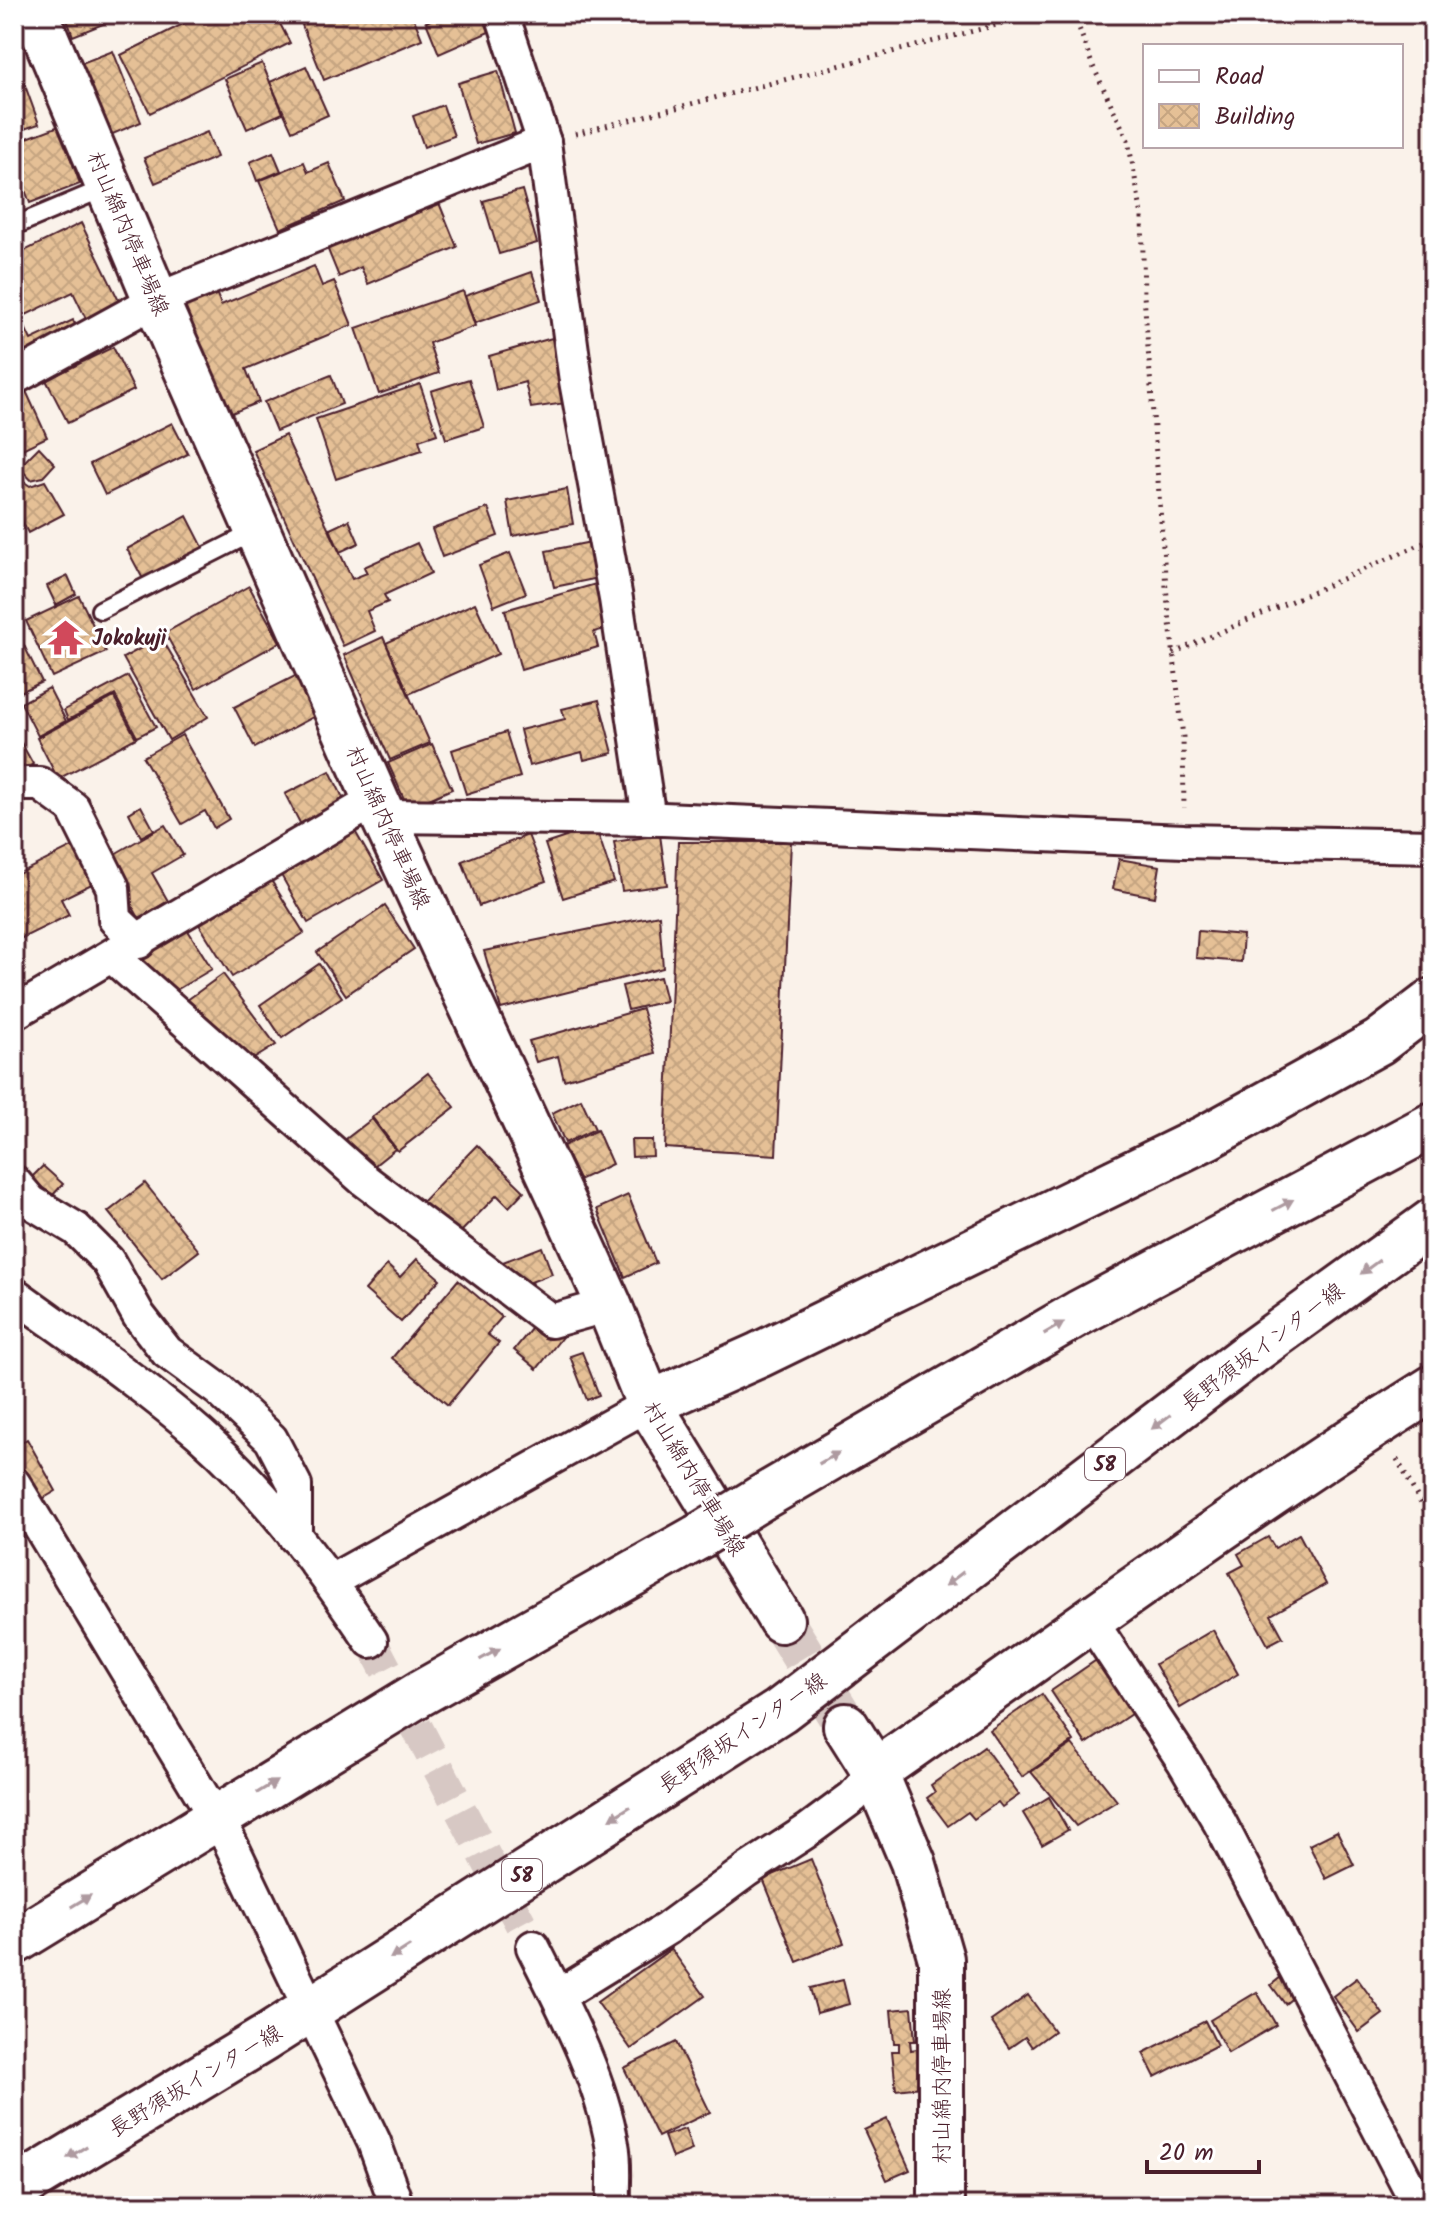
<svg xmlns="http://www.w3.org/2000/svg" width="1447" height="2220" font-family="Kalam,'Klee One',sans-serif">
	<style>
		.building { fill: url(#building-cross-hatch); stroke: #4a1f2b; stroke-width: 2 }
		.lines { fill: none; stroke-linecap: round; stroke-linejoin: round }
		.street-tunnel { stroke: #d7c8c4; stroke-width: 32; stroke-dasharray: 32 16; stroke-linecap: butt }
		.secondary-tunnel { stroke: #d7c8c4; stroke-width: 44; stroke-dasharray: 44 22; stroke-linecap: butt }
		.lane-casing { stroke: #4a1f2b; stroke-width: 22 }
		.street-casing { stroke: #4a1f2b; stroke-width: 38 }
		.secondary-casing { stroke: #4a1f2b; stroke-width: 50 }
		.primary-casing { stroke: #4a1f2b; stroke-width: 50 }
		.path { stroke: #4a1f2b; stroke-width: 5; stroke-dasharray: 2 6; stroke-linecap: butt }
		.lane { stroke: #fff; stroke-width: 16 }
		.street { stroke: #fff; stroke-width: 32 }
		.secondary { stroke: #fff; stroke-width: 44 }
		.primary { stroke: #fff; stroke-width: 44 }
		.primary-bridge-casing { stroke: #4a1f2b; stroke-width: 50; stroke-linecap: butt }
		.primary-bridge { stroke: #fff; stroke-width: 44 }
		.oneway { fill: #ae9aa0 }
		.labels { text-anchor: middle; stroke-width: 6; stroke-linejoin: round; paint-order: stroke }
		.shield { fill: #fff; stroke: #80626b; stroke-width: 2 }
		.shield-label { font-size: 20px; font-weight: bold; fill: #4a1f2b }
		.street-label { font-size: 22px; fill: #4a1f2b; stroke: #fff }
		.poi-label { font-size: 22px; font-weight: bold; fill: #4a1f2b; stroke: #fff; text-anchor: start }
	</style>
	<defs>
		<pattern id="building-cross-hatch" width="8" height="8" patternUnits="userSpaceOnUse" patternTransform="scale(2)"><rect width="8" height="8" fill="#e5c096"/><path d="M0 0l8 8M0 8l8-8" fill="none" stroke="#c6a581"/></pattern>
	</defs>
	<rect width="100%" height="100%" fill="#faf2ea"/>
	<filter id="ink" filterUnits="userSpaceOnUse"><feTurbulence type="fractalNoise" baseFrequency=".0125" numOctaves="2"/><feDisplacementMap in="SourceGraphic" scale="16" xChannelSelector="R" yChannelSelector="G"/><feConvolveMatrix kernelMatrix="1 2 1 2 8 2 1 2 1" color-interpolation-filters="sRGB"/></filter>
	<g filter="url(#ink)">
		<!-- building -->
		<g class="building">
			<polygon points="65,14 128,14 73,36"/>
			<polygon points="203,14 275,14 290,43 150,113 121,55"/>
			<polygon points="328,14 412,14 422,39 324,80 302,25"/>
			<polygon points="444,14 482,14 489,32 439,54 426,22"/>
			<polygon points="113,51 141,122 108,136 79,64"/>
			<polygon points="14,55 39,124 15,132 14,131"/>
			<polygon points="262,63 283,113 247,129 225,79"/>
			<polygon points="306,66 328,115 292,131 270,82"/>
			<polygon points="498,71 515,133 476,144 458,83"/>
			<polygon points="443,105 454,136 424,147 413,116"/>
			<polygon points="59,126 80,184 30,203 14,161 14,143"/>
			<polygon points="207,132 217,157 155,183 144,158"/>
			<polygon points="273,152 281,171 257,181 250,162"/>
			<polygon points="304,162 308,172 329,163 345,201 280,229 259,181"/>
			<polygon points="522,190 537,243 499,254 483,201"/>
			<polygon points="437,198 457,247 368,284 361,267 339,277 326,245"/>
			<polygon points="81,223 122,307 88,323 73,292 26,315 14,293 14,256"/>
			<polygon points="314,266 322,286 334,281 352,325 246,369 259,402 227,415 182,306 216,292 221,305"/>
			<polygon points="532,272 541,300 475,323 465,296"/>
			<polygon points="463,291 475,326 429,343 439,373 379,394 356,328"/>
			<polygon points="14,304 31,340 73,320 81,337 35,349 14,359"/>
			<polygon points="552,338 566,403 531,408 525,382 496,390 489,356"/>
			<polygon points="113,347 134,390 68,423 46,380"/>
			<polygon points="331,375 342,404 276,431 264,402"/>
			<polygon points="469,379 484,427 446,439 431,391"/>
			<polygon points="420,384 437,434 419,440 422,450 336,479 316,419"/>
			<polygon points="26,391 47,437 14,453 14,397"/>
			<polygon points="172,423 188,454 105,495 90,464"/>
			<polygon points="285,435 352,579 367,573 364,567 417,543 431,573 384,595 388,602 367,611 375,631 343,646 253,450"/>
			<polygon points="39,447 55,464 43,477 31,480 19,467"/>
			<polygon points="20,479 30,486 45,481 64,514 28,533 14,506 14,482"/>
			<polygon points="567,489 573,524 513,536 507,501"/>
			<polygon points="488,508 498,536 442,557 432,529"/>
			<polygon points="187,516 204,549 144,581 127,549"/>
			<polygon points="349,520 359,543 340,552 330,529"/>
			<polygon points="591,542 599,578 554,587 546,551"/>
			<polygon points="510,553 526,593 494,606 479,565"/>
			<polygon points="68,576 76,594 56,605 47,586"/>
			<polygon points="596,584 608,628 594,632 598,647 521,670 505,610"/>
			<polygon points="249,586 280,642 196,689 165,633"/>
			<polygon points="79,596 106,652 52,677 26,621"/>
			<polygon points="475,603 498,654 409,694 386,643"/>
			<polygon points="14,625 42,682 14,695"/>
			<polygon points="161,637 208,717 169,740 123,658"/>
			<polygon points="383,637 430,743 390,760 344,655"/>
			<polygon points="299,674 319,714 255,748 234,707"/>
			<polygon points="128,676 156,727 137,737 115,695 68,720 64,710"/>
			<polygon points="49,688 66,721 38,736 21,703"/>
			<polygon points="114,697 136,738 58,779 37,738"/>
			<polygon points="599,700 613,753 584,760 582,752 529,766 520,730 565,719 562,709"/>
			<polygon points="14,730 33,764 14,775"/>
			<polygon points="506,732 520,777 466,794 452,750"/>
			<polygon points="182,735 229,819 214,828 205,811 182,824 143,757"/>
			<polygon points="432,744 452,789 408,808 388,763"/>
			<polygon points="330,771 346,804 302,827 285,794"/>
			<polygon points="141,806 154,830 141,837 129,813"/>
			<polygon points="165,825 183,855 152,873 168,901 139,918 106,859"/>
			<polygon points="352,826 383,880 308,923 277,868"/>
			<polygon points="596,827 614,882 563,898 545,844"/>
			<polygon points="528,835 546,881 479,906 462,861"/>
			<polygon points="660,835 667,885 622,891 614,842"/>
			<polygon points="82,842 100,880 61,899 69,915 14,942 14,876"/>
			<polygon points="678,842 791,842 776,1155 665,1148"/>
			<polygon points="1119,859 1160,866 1155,897 1113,889"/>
			<polygon points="269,877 304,933 232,977 197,921"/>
			<polygon points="385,906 414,949 346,995 317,952"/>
			<polygon points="659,915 663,968 501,1009 484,951"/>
			<polygon points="184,924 212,969 166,996 132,958"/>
			<polygon points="1198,931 1243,935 1241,962 1196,958"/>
			<polygon points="319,964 342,997 282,1038 260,1005"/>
			<polygon points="223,974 276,1045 247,1063 183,1003"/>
			<polygon points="660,977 666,1001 628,1010 622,986"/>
			<polygon points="642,1009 655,1053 564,1080 558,1056 536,1062 529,1041"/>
			<polygon points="428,1073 455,1107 398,1151 372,1117"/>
			<polygon points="581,1099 595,1129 565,1143 552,1113"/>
			<polygon points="372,1119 395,1149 370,1169 346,1139"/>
			<polygon points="597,1130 612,1164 579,1180 563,1146"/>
			<polygon points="631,1140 652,1140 653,1156 632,1157"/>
			<polygon points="477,1145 524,1191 509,1207 497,1195 455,1238 420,1204"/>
			<polygon points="43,1166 63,1184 52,1196 31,1178"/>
			<polygon points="145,1183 199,1251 162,1279 108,1212"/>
			<polygon points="628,1195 656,1263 625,1277 597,1209"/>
			<polygon points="542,1247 552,1274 515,1288 495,1265"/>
			<polygon points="417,1259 440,1279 401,1322 365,1290 387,1265 400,1277"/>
			<polygon points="458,1280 502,1317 487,1334 499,1343 448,1405 392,1358"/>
			<polygon points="539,1319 562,1337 537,1369 514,1350"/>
			<polygon points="582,1352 599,1395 587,1400 570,1356"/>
			<polygon points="27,1439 56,1491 37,1502 14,1459 14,1446"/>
			<polygon points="1299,1534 1326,1584 1271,1615 1283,1637 1268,1645 1229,1573 1244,1565 1238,1554 1268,1537 1275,1548"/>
			<polygon points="1213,1630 1238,1674 1180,1708 1155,1664"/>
			<polygon points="1098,1659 1134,1712 1086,1744 1051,1691"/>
			<polygon points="1042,1694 1074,1741 1022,1777 990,1730"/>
			<polygon points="1072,1744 1117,1801 1076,1826 1031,1772"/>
			<polygon points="984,1747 1019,1795 1002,1807 998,1802 974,1819 968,1812 948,1826 927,1798 935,1792 931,1785"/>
			<polygon points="1049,1797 1068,1830 1042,1845 1023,1813"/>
			<polygon points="1337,1831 1354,1865 1326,1879 1309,1845"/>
			<polygon points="811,1859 844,1943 797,1962 763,1879"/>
			<polygon points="671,1949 705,1996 631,2049 597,2002"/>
			<polygon points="1281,1977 1295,1996 1285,2004 1271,1985"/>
			<polygon points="1357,1978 1383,2014 1359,2032 1333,1996"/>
			<polygon points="843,1980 849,2004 817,2013 810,1988"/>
			<polygon points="1257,1992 1276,2025 1228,2053 1210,2020"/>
			<polygon points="1028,1995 1054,2031 1032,2047 1025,2037 1009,2048 991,2021"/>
			<polygon points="912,2008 915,2041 910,2041 911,2050 917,2049 921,2087 896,2090 892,2051 899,2051 899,2043 894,2043 891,2010"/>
			<polygon points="1205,2021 1217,2045 1155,2077 1143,2053"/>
			<polygon points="676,2042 710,2112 658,2137 624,2068"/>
			<polygon points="887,2119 910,2170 887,2180 864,2130"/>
			<polygon points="685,2129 692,2150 672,2158 664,2136"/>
		</g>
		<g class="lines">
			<!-- street-tunnel -->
			<polyline class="street-tunnel" points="371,1641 533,1947"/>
			<!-- secondary-tunnel -->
			<polyline class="secondary-tunnel" points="781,1620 846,1726"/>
			<defs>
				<g id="lane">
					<polyline points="14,226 107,187"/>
					<polyline points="100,610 256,531"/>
				</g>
				<g id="street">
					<polyline points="502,14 544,142 576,381 616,599 649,819"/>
					<polyline points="14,378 156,300 544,142"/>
					<polyline points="26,784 40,784 73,808 113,888 115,919 139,942"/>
					<polyline points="383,816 663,819 1184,841 1433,846"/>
					<polyline points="113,957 363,1179 551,1321 609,1305"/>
					<polyline points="14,1013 377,799"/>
					<polyline points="14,1182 31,1202 76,1229 108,1261 139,1316 167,1352 219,1390 271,1439 295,1485 295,1537"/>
					<path d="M 14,1294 C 76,1339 141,1383 200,1434 C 267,1493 321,1567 371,1641"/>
					<polyline points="14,1484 229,1840 374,2142 397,2206"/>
					<polyline points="331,1581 649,1404"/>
					<polyline points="1091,1621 1184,1762 1220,1823 1419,2206"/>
					<path d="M 533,1947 C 564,2009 600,2075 612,2144 C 616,2163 613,2186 614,2206"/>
					<polyline points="558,1996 668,1928 747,1870 807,1831 853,1797 875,1772"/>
				</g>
				<g id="secondary">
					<polyline points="36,14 156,300 383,816 563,1203 609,1305 649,1404 781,1620"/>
					<polyline points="649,1404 759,1355 1207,1137 1379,1042 1433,1001"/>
					<polyline points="846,1726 875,1772 913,1862 941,1959 941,2206"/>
					<path d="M 875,1772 C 1060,1643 1242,1508 1433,1388"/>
				</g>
				<g id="primary">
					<polyline points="761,1498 1079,1313 1433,1125"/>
					<polyline points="14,1942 421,1693 698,1537"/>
					<polyline points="14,2190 264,2039 780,1711 1252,1352 1433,1221"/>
				</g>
			</defs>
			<!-- lane casing -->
			<use href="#lane" class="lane-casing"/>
			<!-- street casing -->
			<use href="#street" class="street-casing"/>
			<!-- secondary casing -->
			<use href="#secondary" class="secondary-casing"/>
			<!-- primary casing -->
			<use href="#primary" class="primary-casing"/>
			<!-- path -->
			<g class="path">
				<polyline points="1074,14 1092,64 1128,140 1142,216 1144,295 1166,587 1183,737 1184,808"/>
				<polyline points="575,134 1039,14"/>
				<polyline points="1173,653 1433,539"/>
				<polyline points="1397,1459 1433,1526"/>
			</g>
			<!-- lane -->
			<use href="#lane" class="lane"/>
			<!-- street -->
			<use href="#street" class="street"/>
			<!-- secondary -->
			<use href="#secondary" class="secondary"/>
			<!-- primary -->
			<use href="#primary" class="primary"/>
			<defs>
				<polyline id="primary-bridge" points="698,1537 761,1498"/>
			</defs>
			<!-- primary-bridge casing -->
			<use href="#primary-bridge" class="primary-bridge-casing"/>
			<!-- primary-bridge -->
			<use href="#primary-bridge" class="primary-bridge"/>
		</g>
		<!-- one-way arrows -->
		<defs><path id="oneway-solid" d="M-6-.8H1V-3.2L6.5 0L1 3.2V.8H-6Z" transform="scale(2)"/></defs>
		<g class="oneway">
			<use href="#oneway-solid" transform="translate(1283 1205) rotate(-28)"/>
			<use href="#oneway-solid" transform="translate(1370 1267) rotate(144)"/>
			<use href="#oneway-solid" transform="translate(1054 1328) rotate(-30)"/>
			<use href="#oneway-solid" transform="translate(1161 1422) rotate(143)"/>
			<use href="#oneway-solid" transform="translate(829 1458) rotate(-30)"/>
			<use href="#oneway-solid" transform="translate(954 1579) rotate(143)"/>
			<use href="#oneway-solid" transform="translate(490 1654) rotate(-29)"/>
			<use href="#oneway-solid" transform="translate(267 1787) rotate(-31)"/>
			<use href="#oneway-solid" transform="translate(620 1813) rotate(148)"/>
			<use href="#oneway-solid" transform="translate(81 1901) rotate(-31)"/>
			<use href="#oneway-solid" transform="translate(400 1952) rotate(148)"/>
			<use href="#oneway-solid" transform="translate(77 2152) rotate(149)"/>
		</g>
	</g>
	<!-- icons -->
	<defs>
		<symbol id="temple-bare" viewBox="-9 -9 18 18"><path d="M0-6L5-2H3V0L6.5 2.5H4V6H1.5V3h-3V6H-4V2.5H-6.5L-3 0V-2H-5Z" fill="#d1495b" stroke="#fff" stroke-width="2.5" paint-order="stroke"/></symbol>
	</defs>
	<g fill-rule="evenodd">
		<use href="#temple-bare" x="40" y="612" width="51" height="51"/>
	</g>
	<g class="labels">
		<!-- shield labels -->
		<g class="shield">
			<rect x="1085" y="1448" width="40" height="32" rx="6"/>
			<rect x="502" y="1859" width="40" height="32" rx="6"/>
		</g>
		<g class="shield-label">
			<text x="1105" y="1471">58</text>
			<text x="522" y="1882">58</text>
		</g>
		<!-- street labels -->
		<g class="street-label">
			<text transform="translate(129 233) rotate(67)" y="8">村山綿内停車場線</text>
			<text transform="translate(389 827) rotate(66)" y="8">村山綿内停車場線</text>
			<text transform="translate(1262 1346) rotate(-37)" y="8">長野須坂インター線</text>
			<text transform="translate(695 1478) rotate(59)" y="8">村山綿内停車場線</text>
			<text transform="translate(742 1732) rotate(-34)" y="8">長野須坂インター線</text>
			<text transform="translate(941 2076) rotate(-90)" y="8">村山綿内停車場線</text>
			<text transform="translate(195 2080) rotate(-31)" y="8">長野須坂インター線</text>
		</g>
		<!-- poi labels -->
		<g class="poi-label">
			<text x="92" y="645">Jokokuji</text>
		</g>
	</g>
	<!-- margin -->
	<rect width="1447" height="2220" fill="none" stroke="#fff" stroke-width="48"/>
	<rect x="24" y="24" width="1399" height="2172" fill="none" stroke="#4a1f2b" stroke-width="3" filter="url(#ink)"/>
	<!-- legend -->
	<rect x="1143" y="44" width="260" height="104" fill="#ffffff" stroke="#b7a5aa" stroke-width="2"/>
	<rect x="1159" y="70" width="40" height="12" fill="#ffffff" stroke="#b7a5aa" stroke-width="2"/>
	<text x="1215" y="84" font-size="24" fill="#4a1f2b">Road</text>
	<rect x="1159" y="104" width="40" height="24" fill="url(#building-cross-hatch)" stroke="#b7a5aa" stroke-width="2"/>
	<text x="1215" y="124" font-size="24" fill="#4a1f2b">Building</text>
	<!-- scale -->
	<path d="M1147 2160v12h112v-12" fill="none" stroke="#4a1f2b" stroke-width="4"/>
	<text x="1159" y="2160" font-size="24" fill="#4a1f2b" stroke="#ffffff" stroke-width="6" paint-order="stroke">20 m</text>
</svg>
